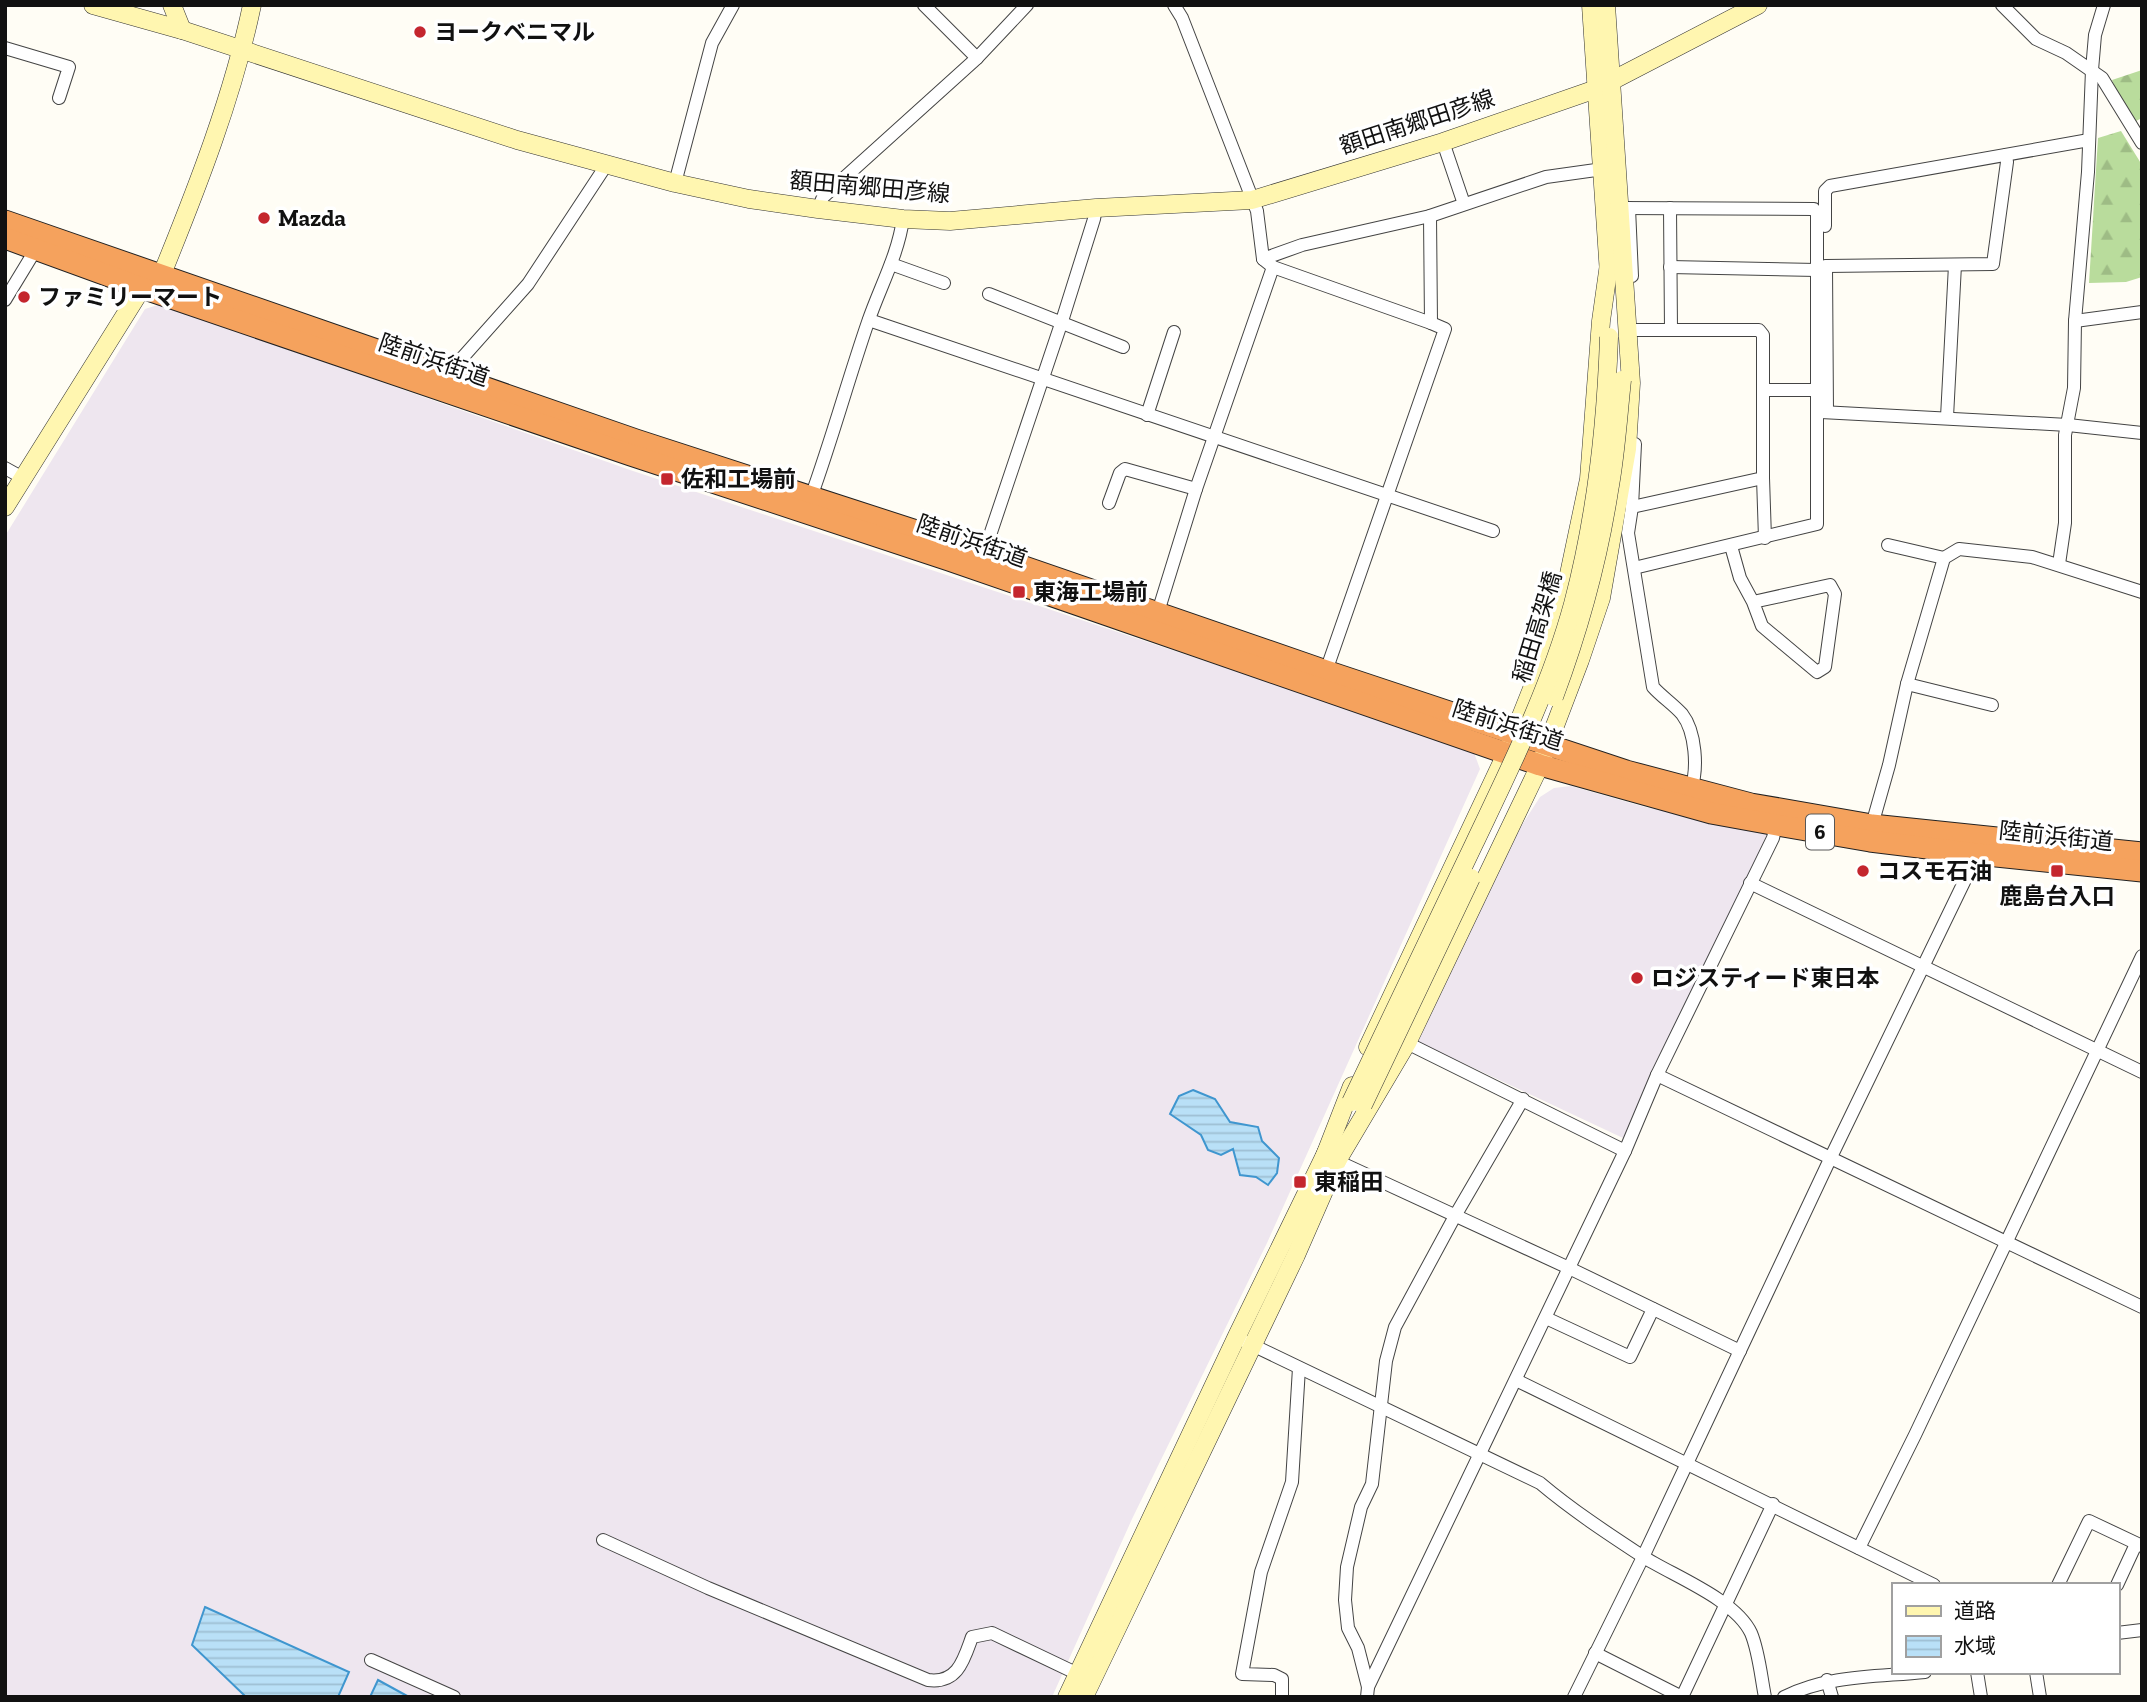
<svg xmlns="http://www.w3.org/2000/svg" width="2147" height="1702" font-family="'Zilla Slab','Noto Sans JP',serif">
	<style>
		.industrial { fill: #eee6ef }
		.forest { fill: url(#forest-firs) }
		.water { fill: url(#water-rules); stroke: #3f96cf; stroke-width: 2 }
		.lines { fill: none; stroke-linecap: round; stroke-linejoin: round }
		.street-casing { stroke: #444; stroke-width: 14 }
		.secondary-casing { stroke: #333; stroke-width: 19 }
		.highway-casing { stroke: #222; stroke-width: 23 }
		.street { stroke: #fff; stroke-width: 12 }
		.secondary { stroke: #fff6b0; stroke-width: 18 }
		.highway { stroke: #f5a25d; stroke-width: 21 }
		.secondary-bridge-casing { stroke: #333; stroke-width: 19; stroke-linecap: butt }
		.secondary-bridge { stroke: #fff6b0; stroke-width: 18 }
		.poi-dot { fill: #c4262e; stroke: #fff; stroke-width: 2.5 }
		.labels { text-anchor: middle; stroke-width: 7; stroke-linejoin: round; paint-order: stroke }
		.shield { fill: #fff; stroke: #585858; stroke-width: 2 }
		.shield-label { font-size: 21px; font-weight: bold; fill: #111 }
		.poi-label { font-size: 23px; font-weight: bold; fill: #111; stroke: #fff; text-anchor: start }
		.street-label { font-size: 23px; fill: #111; stroke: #fff }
	</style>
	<defs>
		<pattern id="forest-firs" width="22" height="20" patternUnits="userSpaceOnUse" patternTransform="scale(1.75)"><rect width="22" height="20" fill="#b9dc9c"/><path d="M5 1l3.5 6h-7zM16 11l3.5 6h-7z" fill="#9ebc85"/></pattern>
		<pattern id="water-rules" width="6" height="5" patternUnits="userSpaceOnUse" patternTransform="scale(1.75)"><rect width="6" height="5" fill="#b9e0f7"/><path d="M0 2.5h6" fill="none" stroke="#9ebfd3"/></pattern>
	</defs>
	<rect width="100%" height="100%" fill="#fffdf5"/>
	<!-- industrial -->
	<g class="industrial">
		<polygon points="161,304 630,470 1473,750 1480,769 1267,1243 1132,1519 1052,1697 5,1697 5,536 145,309"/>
		<polygon points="1571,786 1645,807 1769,833 1623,1138 1416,1041 1520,828 1540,797 1554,788"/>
	</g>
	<!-- forest -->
	<g class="forest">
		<polygon points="2142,70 2142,118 2134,122 2117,93 2112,80"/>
		<polygon points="2121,131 2142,165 2142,277 2126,282 2089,283 2098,138"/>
	</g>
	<!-- water -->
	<g class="water">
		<polygon points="1193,1090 1215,1099 1230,1122 1258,1127 1262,1141 1279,1158 1277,1173 1268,1185 1256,1177 1240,1175 1233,1149 1221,1155 1208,1150 1201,1135 1170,1114 1179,1096"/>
		<polygon points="205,1607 349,1672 338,1697 246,1697 192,1645"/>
		<polygon points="378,1680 409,1697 370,1697"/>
	</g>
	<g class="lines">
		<defs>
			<g id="street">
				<polyline points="924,5 977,58"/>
				<polyline points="2002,5 2036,39 2066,53 2102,78 2142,143"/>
				<polyline points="5,48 69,67 59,98"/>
				<polyline points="1443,142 1464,204"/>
				<polyline points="675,183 712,43 733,5"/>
				<polyline points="1620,208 1814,209 1817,214 1817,524 1634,568"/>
				<polyline points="1629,208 1632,276"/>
				<polyline points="1670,208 1671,329"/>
				<polyline points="818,209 823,197 977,58 1027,5"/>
				<polyline points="1825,226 1825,191 1830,186 2089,140"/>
				<polyline points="1263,259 1302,245 1430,216 1546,177 1603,169"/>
				<polyline points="891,264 944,283"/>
				<polyline points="1826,266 1827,412"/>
				<polyline points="1826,266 1993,264 2007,162 2006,155"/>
				<polyline points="1273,267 1431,323 1430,216"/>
				<polyline points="1670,267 1817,270"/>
				<polyline points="989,294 1123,347"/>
				<polyline points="5,300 36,249"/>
				<polyline points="869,320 1493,531"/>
				<polyline points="2075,321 2142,312"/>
				<polyline points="1626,330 1759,330 1763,335 1763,478 1632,507"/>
				<polyline points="447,375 528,284 607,164"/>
				<polyline points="1764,390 1817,390"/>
				<polyline points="1821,412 2068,425 2142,433"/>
				<polyline points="1147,415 1174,332"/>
				<polyline points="1947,417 1955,265"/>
				<path d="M 1635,444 L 1632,507 L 1628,533 L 1653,687 C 1662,697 1673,704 1682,714 C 1696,732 1698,769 1691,789"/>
				<polyline points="5,468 23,478"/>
				<polyline points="1763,478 1765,538"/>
				<path d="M 811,497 C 832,439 848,380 868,322 C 880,287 898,255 903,219"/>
				<polyline points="1109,503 1120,473 1125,469 1196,489"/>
				<polyline points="1888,545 1944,558"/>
				<polyline points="1731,546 1740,578 1753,602 1830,585 1835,594 1825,667 1817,672 1762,626 1753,602"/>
				<polyline points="984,553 1062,321 1094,219 1096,208"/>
				<polyline points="2059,564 2065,523 2065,435 2074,388 2075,321 2088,172 2092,70 2095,35 2104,5"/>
				<polyline points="1158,612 1196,489 1273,267 1263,259 1257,211 1182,18 1174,5"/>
				<polyline points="1326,671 1445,329 1431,323"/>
				<polyline points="1907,684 1992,705"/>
				<polyline points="1872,825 1889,765 1907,684 1944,558 1959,549 2032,557 2142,592"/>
				<polyline points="1750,883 2142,1072"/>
				<polyline points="1407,1043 1625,1151"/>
				<polyline points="1657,1075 2142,1307"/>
				<polyline points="1337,1161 1569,1268 1740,1351"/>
				<polyline points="1546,1318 1630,1357 1653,1309"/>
				<path d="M 1246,1342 L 1540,1483 C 1572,1510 1607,1533 1642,1556 C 1673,1576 1735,1599 1751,1633 C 1759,1652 1761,1677 1765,1697"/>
				<polyline points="1516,1380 1934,1585"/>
				<path d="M 603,1540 L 708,1588 L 928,1680 C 958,1684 964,1659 972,1637 L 992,1633 L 1078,1674"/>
				<polyline points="1859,1548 1915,1435 2142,956"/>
				<polyline points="2058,1585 2089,1521 2142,1546"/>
				<polyline points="2117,1585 2136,1544"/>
				<polyline points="2117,1633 2142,1630"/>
				<polyline points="1595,1653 1682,1697"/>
				<polyline points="371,1660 454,1697"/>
				<polyline points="1977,1672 1981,1697"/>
				<polyline points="2036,1672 2040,1697"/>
				<polyline points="1827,1680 1832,1697"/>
				<polyline points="1368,1687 1358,1648 1348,1628 1345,1600 1347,1567 1361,1507 1372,1484 1386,1361 1395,1327 1455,1216 1523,1099"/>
				<polyline points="1282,1697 1282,1679 1274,1675 1242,1674 1261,1572 1292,1482 1299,1368"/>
				<polyline points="1367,1697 1368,1687 1625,1151 1657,1075 1773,838 1777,820"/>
				<polyline points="1574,1697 1643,1557 1831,1157 1979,851"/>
				<polyline points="1682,1697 1773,1504"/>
				<path d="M 1784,1697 C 1828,1675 1876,1677 1925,1672"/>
			</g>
			<g id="secondary">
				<polyline points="93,5 182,30 517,140 675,183 749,199 818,209 903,219 950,221 1096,208 1252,200 1443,142 1596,89 1758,5"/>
				<polyline points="172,5 182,30"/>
				<polyline points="1591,5 1609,274"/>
				<path d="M 5,507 L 142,288 L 162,274 C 197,188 233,96 252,5"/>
				<polyline points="1368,1047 1506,754 1539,671 1565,593 1589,479 1601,321 1609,264"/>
				<polyline points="1324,1158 1352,1086"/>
				<polyline points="1337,1161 1407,1043 1540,765 1580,660 1601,598 1627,449 1631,383 1606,5"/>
				<polyline points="1067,1697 1237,1336 1329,1147"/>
				<polyline points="1084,1697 1296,1255 1341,1152"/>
			</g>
			<g id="highway">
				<polyline points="5,221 636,440 984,553 1326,671 1626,771 1751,804 1872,825 2142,853"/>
				<polyline points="5,238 142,288 631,455 949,560 1540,765 1711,813 1777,825 1870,841 1977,854 2142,871"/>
			</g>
		</defs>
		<!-- street casing -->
		<use href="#street" class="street-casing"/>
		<!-- secondary casing -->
		<use href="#secondary" class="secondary-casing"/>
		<!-- highway casing -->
		<use href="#highway" class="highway-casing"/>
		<!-- street -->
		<use href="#street" class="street"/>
		<!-- secondary -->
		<use href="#secondary" class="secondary"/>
		<!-- highway -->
		<use href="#highway" class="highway"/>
		<defs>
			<g id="secondary-bridge">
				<path d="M 1554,697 C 1579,630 1598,562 1609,491 C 1616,454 1618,417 1622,380"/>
				<path d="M 1351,1102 C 1392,1016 1433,930 1474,844 C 1511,766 1550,688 1573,604 C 1596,517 1606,427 1609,337"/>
				<polyline points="1363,1105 1471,878"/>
			</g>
		</defs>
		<!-- secondary-bridge casing -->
		<use href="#secondary-bridge" class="secondary-bridge-casing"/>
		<!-- secondary-bridge -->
		<use href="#secondary-bridge" class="secondary-bridge"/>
	</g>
	<!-- markers -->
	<g class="poi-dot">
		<circle cx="420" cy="32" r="7"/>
		<circle cx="264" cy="218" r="7"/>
		<circle cx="24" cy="297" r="7"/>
		<rect x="660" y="472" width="14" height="14" rx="3.5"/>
		<rect x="1012" y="585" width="14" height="14" rx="3.5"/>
		<circle cx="1863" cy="871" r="7"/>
		<rect x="2050" y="864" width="14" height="14" rx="3.5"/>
		<circle cx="1637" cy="978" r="7"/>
		<rect x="1293" y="1175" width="14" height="14" rx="3.5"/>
	</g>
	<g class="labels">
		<!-- shield labels -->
		<rect class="shield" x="1806" y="814.5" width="28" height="35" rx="5"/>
		<g class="shield-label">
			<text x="1820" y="839">6</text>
		</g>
		<!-- poi labels -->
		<g class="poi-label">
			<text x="434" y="40">ヨークベニマル</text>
			<text x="278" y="226">Mazda</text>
			<text x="38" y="305">ファミリーマート</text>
			<text x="681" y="487">佐和工場前</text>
			<text x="1033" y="600">東海工場前</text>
			<text x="1877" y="879">コスモ石油</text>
			<text x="2057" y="904" text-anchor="middle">鹿島台入口</text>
			<text x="1651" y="986">ロジスティード東日本</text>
			<text x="1314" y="1190">東稲田</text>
		</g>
		<!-- street labels -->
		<g class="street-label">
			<text transform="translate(1417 122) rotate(-18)" y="8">額田南郷田彦線</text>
			<text transform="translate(870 187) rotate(5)" y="8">額田南郷田彦線</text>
			<text transform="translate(434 360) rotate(19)" y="8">陸前浜街道</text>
			<text transform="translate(972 541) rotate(19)" y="8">陸前浜街道</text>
			<text transform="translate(1537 627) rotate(-73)" y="8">稲田高架橋</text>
			<text transform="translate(1508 725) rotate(18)" y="8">陸前浜街道</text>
			<text transform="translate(2056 836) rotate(6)" y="8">陸前浜街道</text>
		</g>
	</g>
	<!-- border -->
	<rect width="2147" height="1702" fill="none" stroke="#111111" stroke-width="14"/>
	<!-- legend -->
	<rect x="1892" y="1583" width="228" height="91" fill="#ffffff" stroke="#a0a0a0" stroke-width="2"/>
	<rect x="1906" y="1606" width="35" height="10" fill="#fff6b0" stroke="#a0a0a0" stroke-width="2"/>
	<text x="1954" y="1618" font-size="21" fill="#111111">道路</text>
	<rect x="1906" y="1636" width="35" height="21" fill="url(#water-rules)" stroke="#a0a0a0" stroke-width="2"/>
	<text x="1954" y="1653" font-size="21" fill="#111111">水域</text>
</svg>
